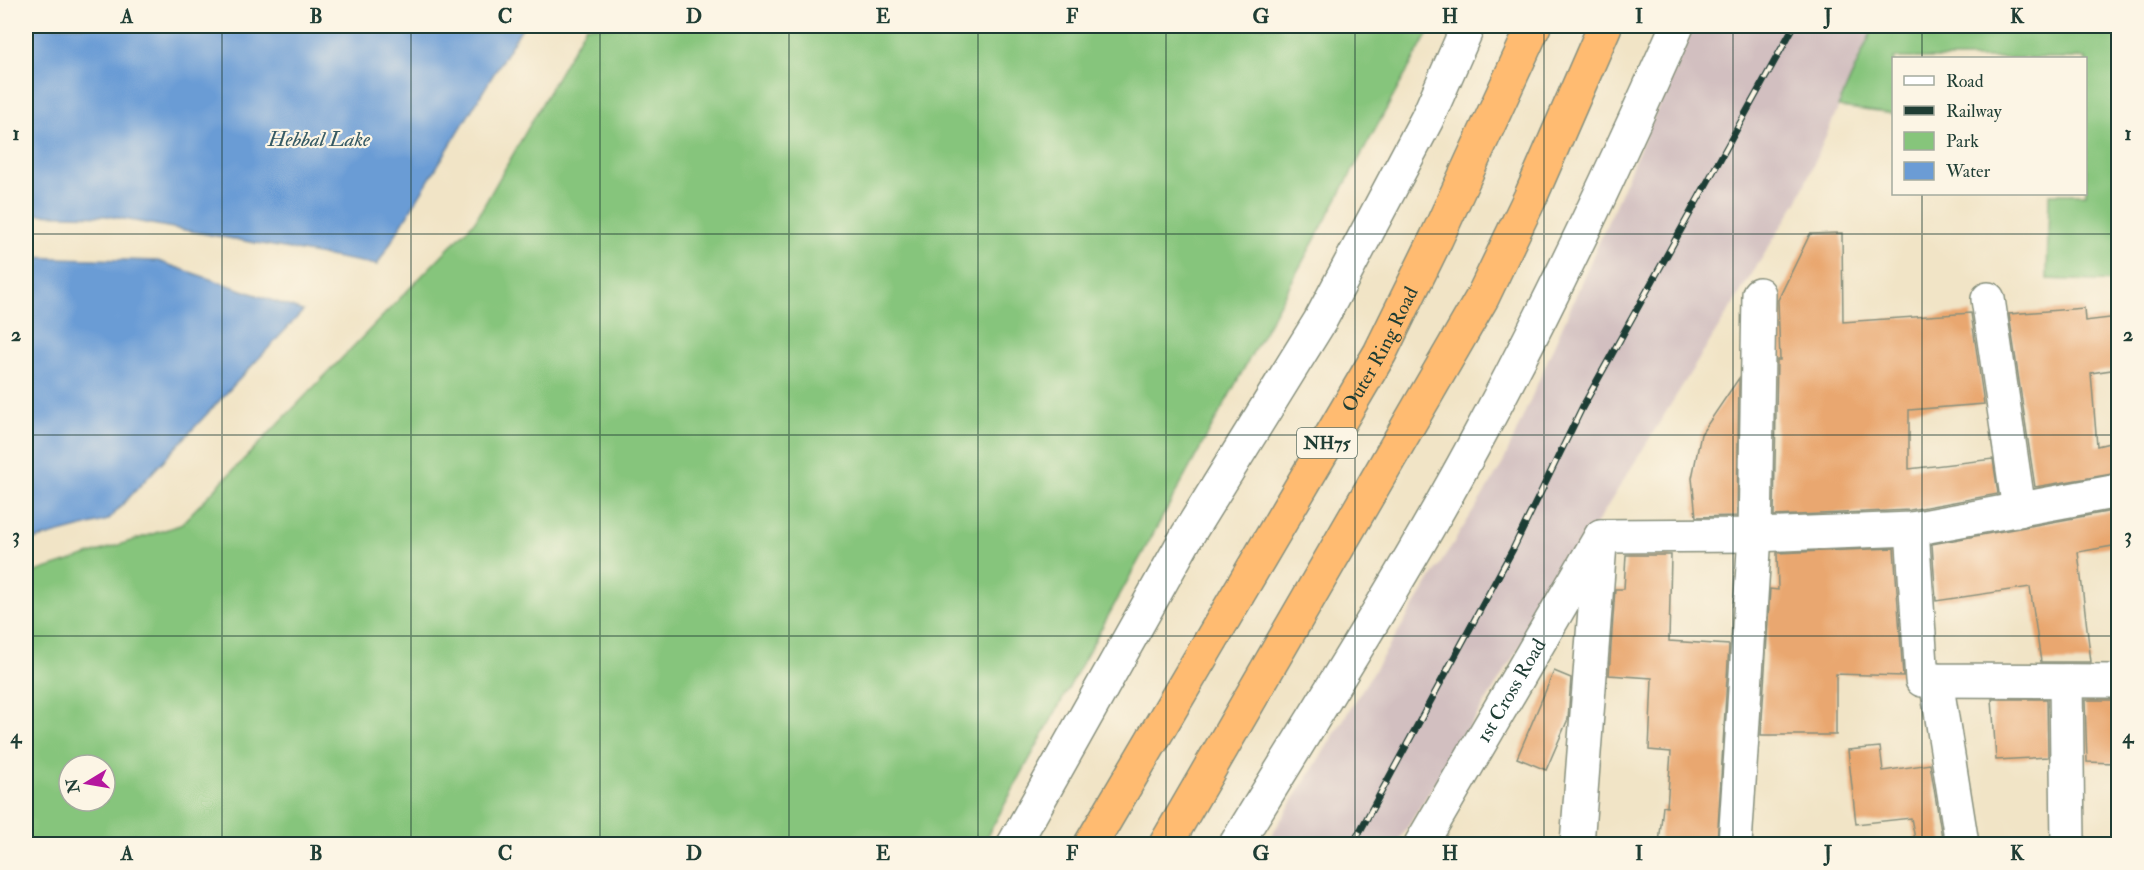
<svg xmlns="http://www.w3.org/2000/svg" width="2144" height="870" font-family="'IM FELL Double Pica',serif">
	<style>
		.industrial { fill: #d2bfc0 }
		.green { fill: #86c57b; stroke: #528158; stroke-width: 1.5; fill-rule: evenodd }
		.water { fill: #6b9cd5; stroke: #456c84; stroke-width: 1.5 }
		.building { fill: #e9a76f }
		.lines { fill: none; stroke-linecap: round; stroke-linejoin: round }
		.minor-casing { stroke: #88907d; stroke-width: 36 }
		.highway-casing { stroke: #88907d; stroke-width: 36 }
		.minor { stroke: #fff; stroke-width: 33 }
		.highway { stroke: #ffbb71; stroke-width: 33 }
		.rail-casing { stroke: #1f3d34; stroke-width: 7 }
		.rail { stroke: #fcf5e5; stroke-width: 4.5; stroke-dasharray: 14; stroke-linecap: butt }
		.grid { fill: none; stroke: #1f3d34; stroke-width: 1.5; stroke-opacity: 0.55 }
		.labels { text-anchor: middle; stroke-width: 4.5; stroke-linejoin: round; paint-order: stroke }
		.shield { fill: #fcf5e5; stroke: #617469; stroke-width: 1.5 }
		.shield-label { font-size: 18px; font-weight: bold; fill: #1f3d34 }
		.street-label { font-size: 20px; fill: #1f3d34; stroke: #fcf5e5 }
		.water-label { font-size: 21px; font-style: italic; fill: #365a64; stroke: #fcf5e5 }
		.neatline { fill: none; stroke: #1f3d34; stroke-width: 2 }
		.grid-label { font-size: 20px; text-anchor: middle; font-weight: bold; fill: #1f3d34 }
	</style>
	<rect width="100%" height="100%" fill="#fcf5e5"/>
	<filter id="ink" filterUnits="userSpaceOnUse"><feTurbulence type="fractalNoise" baseFrequency=".0167" numOctaves="2"/><feDisplacementMap in="SourceGraphic" scale="12" xChannelSelector="R" yChannelSelector="G"/><feConvolveMatrix kernelMatrix="1 2 1 2 8 2 1 2 1" color-interpolation-filters="sRGB"/></filter>
	<filter id="wash" filterUnits="userSpaceOnUse"><feTurbulence type="fractalNoise" baseFrequency=".008" numOctaves="4" result="noise"/><feDisplacementMap in="SourceGraphic" scale="24" xChannelSelector="R" yChannelSelector="G"/><feGaussianBlur stdDeviation="1.35" result="paint"/><feColorMatrix in="noise" values="0 0 0 0 0 0 0 0 0 0 0 0 0 0 0 0 0 1.4 0 .05"/><feComposite in="paint" operator="in"/></filter>
	<g filter="url(#wash)">
		<rect width="100%" height="100%" fill="#f1e4c6"/>
		<!-- industrial -->
		<polygon class="industrial" points="1693,26 1874,26 1798,200 1397,844 1266,844 1502,465"/>
		<!-- green -->
		<g class="green">
			<path d="M 586,26 L 1432,26 L 983,844 L 26,844 L 26,575 L 180,525 L 475,221 ZM 69,765 L 105,765 L 105,801 L 69,801 Z"/>
			<polygon points="1874,26 2118,26 2118,282 2047,279 2049,194 2086,194 2086,58 1894,58 1893,114 1838,107"/>
		</g>
		<!-- water -->
		<g class="water">
			<polygon points="26,26 523,26 377,265 107,216 26,214"/>
			<polygon points="26,257 158,261 303,311 108,520 26,542"/>
		</g>
		<g id="blocks">
			<!-- building -->
			<g class="building">
				<polygon points="1842,233 1843,322 1971,313 1984,404 1909,410 1909,469 1993,459 1998,494 1910,510 1774,516 1777,360 1780,360 1778,300 1810,234"/>
				<polygon points="2084,308 2085,321 2118,317 2118,369 2091,373 2097,446 2118,441 2118,473 2035,487 2009,314"/>
				<polygon points="1739,378 1737,516 1696,517 1692,478 1701,434"/>
				<polygon points="2118,510 2118,545 2078,552 2091,662 2041,662 2030,587 1936,601 1932,544"/>
				<polygon points="1894,548 1903,676 1836,674 1836,735 1761,735 1770,589 1778,590 1777,553"/>
				<polygon points="1626,555 1671,555 1669,641 1729,645 1717,844 1659,844 1663,806 1667,807 1671,752 1649,750 1652,678 1609,675 1615,589 1624,589"/>
				<polygon points="1554,671 1571,678 1568,719 1546,770 1517,758"/>
				<polygon points="1992,699 2047,699 2048,757 1996,760"/>
				<polygon points="2085,700 2118,700 2114,763 2087,762"/>
				<polygon points="1880,747 1883,771 1930,764 1943,844 1916,844 1911,818 1856,824 1848,750"/>
			</g>
		</g>
	</g>
	<g filter="url(#ink)">
		<use href="#blocks" fill-opacity="0" stroke="#88907d" stroke-width="1.5"/>
		<g class="lines">
			<defs>
				<g id="minor">
					<polyline points="1988,299 2019,510"/>
					<polyline points="1912,529 1922,680 2118,681"/>
					<polyline points="1601,536 1755,535 1912,529 2118,491"/>
					<polyline points="1936,680 1962,844"/>
					<polyline points="2066,681 2068,844"/>
					<polyline points="1014,844 1187,536 1320,321 1427,119 1468,26"/>
					<path d="M 1236,844 C 1316,713 1400,582 1473,447 C 1548,309 1614,169 1677,26"/>
					<path id="s1" d="M 1421,844 L 1601,536"/>
					<polyline points="1577,844 1600,544"/>
					<polyline points="1735,844 1755,535 1759,294"/>
				</g>
				<g id="highway">
					<path id="s2" d="M 1091,844 L 1380,353 L 1436,239 L 1534,26"/>
					<polyline points="1166,844 1482,298 1530,198 1605,26"/>
				</g>
			</defs>
			<!-- minor casing -->
			<use href="#minor" class="minor-casing"/>
			<!-- highway casing -->
			<use href="#highway" class="highway-casing"/>
			<!-- minor -->
			<use href="#minor" class="minor"/>
			<!-- highway -->
			<use href="#highway" class="highway"/>
			<defs>
				<polyline id="rail" points="1353,844 1513,549 1582,408 1794,26"/>
			</defs>
			<!-- rail casing -->
			<use href="#rail" class="rail-casing"/>
			<!-- rail -->
			<use href="#rail" class="rail"/>
		</g>
	</g>
	<!-- grid -->
	<path class="grid" d="M 222,26 L 222,844M 411,26 L 411,844M 600,26 L 600,844M 789,26 L 789,844M 978,26 L 978,844M 1166,26 L 1166,844M 1355,26 L 1355,844M 1544,26 L 1544,844M 1733,26 L 1733,844M 1922,26 L 1922,58M 1922,194 L 1922,844M 26,234 L 2118,234M 26,435 L 2118,435M 26,636 L 2118,636"/>
	<g class="labels">
		<!-- shield labels -->
		<rect class="shield" x="1297" y="428" width="60" height="30" rx="4.5"/>
		<g class="shield-label">
			<text x="1327" y="449">NH75</text>
		</g>
		<!-- street labels -->
		<g class="street-label">
			<text dy="7" stroke="none"><textPath href="#s2" startOffset="573">Outer Ring Road</textPath></text>
			<text dy="7" stroke="none"><textPath href="#s1" startOffset="178">1st Cross Road</textPath></text>
		</g>
		<!-- water labels -->
		<g class="water-label">
			<text x="319" y="146">Hebbal Lake</text>
		</g>
	</g>
	<!-- margin -->
	<rect width="2144" height="870" fill="none" stroke="#fcf5e5" stroke-width="66"/>
	<!-- legend -->
	<rect x="1892" y="57" width="195" height="138" fill="#fcf5e5" stroke="#a4ab9e" stroke-width="1.5"/>
	<rect x="1904" y="76" width="30" height="9" fill="#ffffff" stroke="#a4ab9e" stroke-width="1.5"/>
	<text x="1946" y="87" font-size="18" fill="#1f3d34">Road</text>
	<rect x="1904" y="106" width="30" height="9" fill="#1f3d34" stroke="#a4ab9e" stroke-width="1.5"/>
	<text x="1946" y="117" font-size="18" fill="#1f3d34">Railway</text>
	<rect x="1904" y="132" width="30" height="18" fill="#86c57b" stroke="#a4ab9e" stroke-width="1.5"/>
	<text x="1946" y="147" font-size="18" fill="#1f3d34">Park</text>
	<rect x="1904" y="162" width="30" height="18" fill="#6b9cd5" stroke="#a4ab9e" stroke-width="1.5"/>
	<text x="1946" y="177" font-size="18" fill="#1f3d34">Water</text>
	<!-- north arrow -->
	<g transform="translate(87 783) rotate(259)"><circle r="28" fill="#fcf5e5" stroke="#a4ab9e" stroke-width="1.5"/>
	<path d="M0-4.5L10 22L0 15L-10 22Z" fill="#b5179e"/>
	<text y="-9" font-size="16" font-weight="bold" text-anchor="middle" fill="#1f3d34">N</text>
	</g>
	<rect x="33" y="33" width="2078" height="804" class="neatline"/>
	<g class="grid-label">
		<text x="127" y="23">A</text>
		<text x="316" y="23">B</text>
		<text x="505" y="23">C</text>
		<text x="694" y="23">D</text>
		<text x="883" y="23">E</text>
		<text x="1072" y="23">F</text>
		<text x="1261" y="23">G</text>
		<text x="1450" y="23">H</text>
		<text x="1639" y="23">I</text>
		<text x="1828" y="23">J</text>
		<text x="2017" y="23">K</text>
		<text x="16" y="140">1</text>
		<text x="2128" y="140">1</text>
		<text x="16" y="341">2</text>
		<text x="2128" y="341">2</text>
		<text x="16" y="542">3</text>
		<text x="2128" y="542">3</text>
		<text x="16" y="743">4</text>
		<text x="2128" y="743">4</text>
		<text x="127" y="860">A</text>
		<text x="316" y="860">B</text>
		<text x="505" y="860">C</text>
		<text x="694" y="860">D</text>
		<text x="883" y="860">E</text>
		<text x="1072" y="860">F</text>
		<text x="1261" y="860">G</text>
		<text x="1450" y="860">H</text>
		<text x="1639" y="860">I</text>
		<text x="1828" y="860">J</text>
		<text x="2017" y="860">K</text>
	</g>
</svg>
